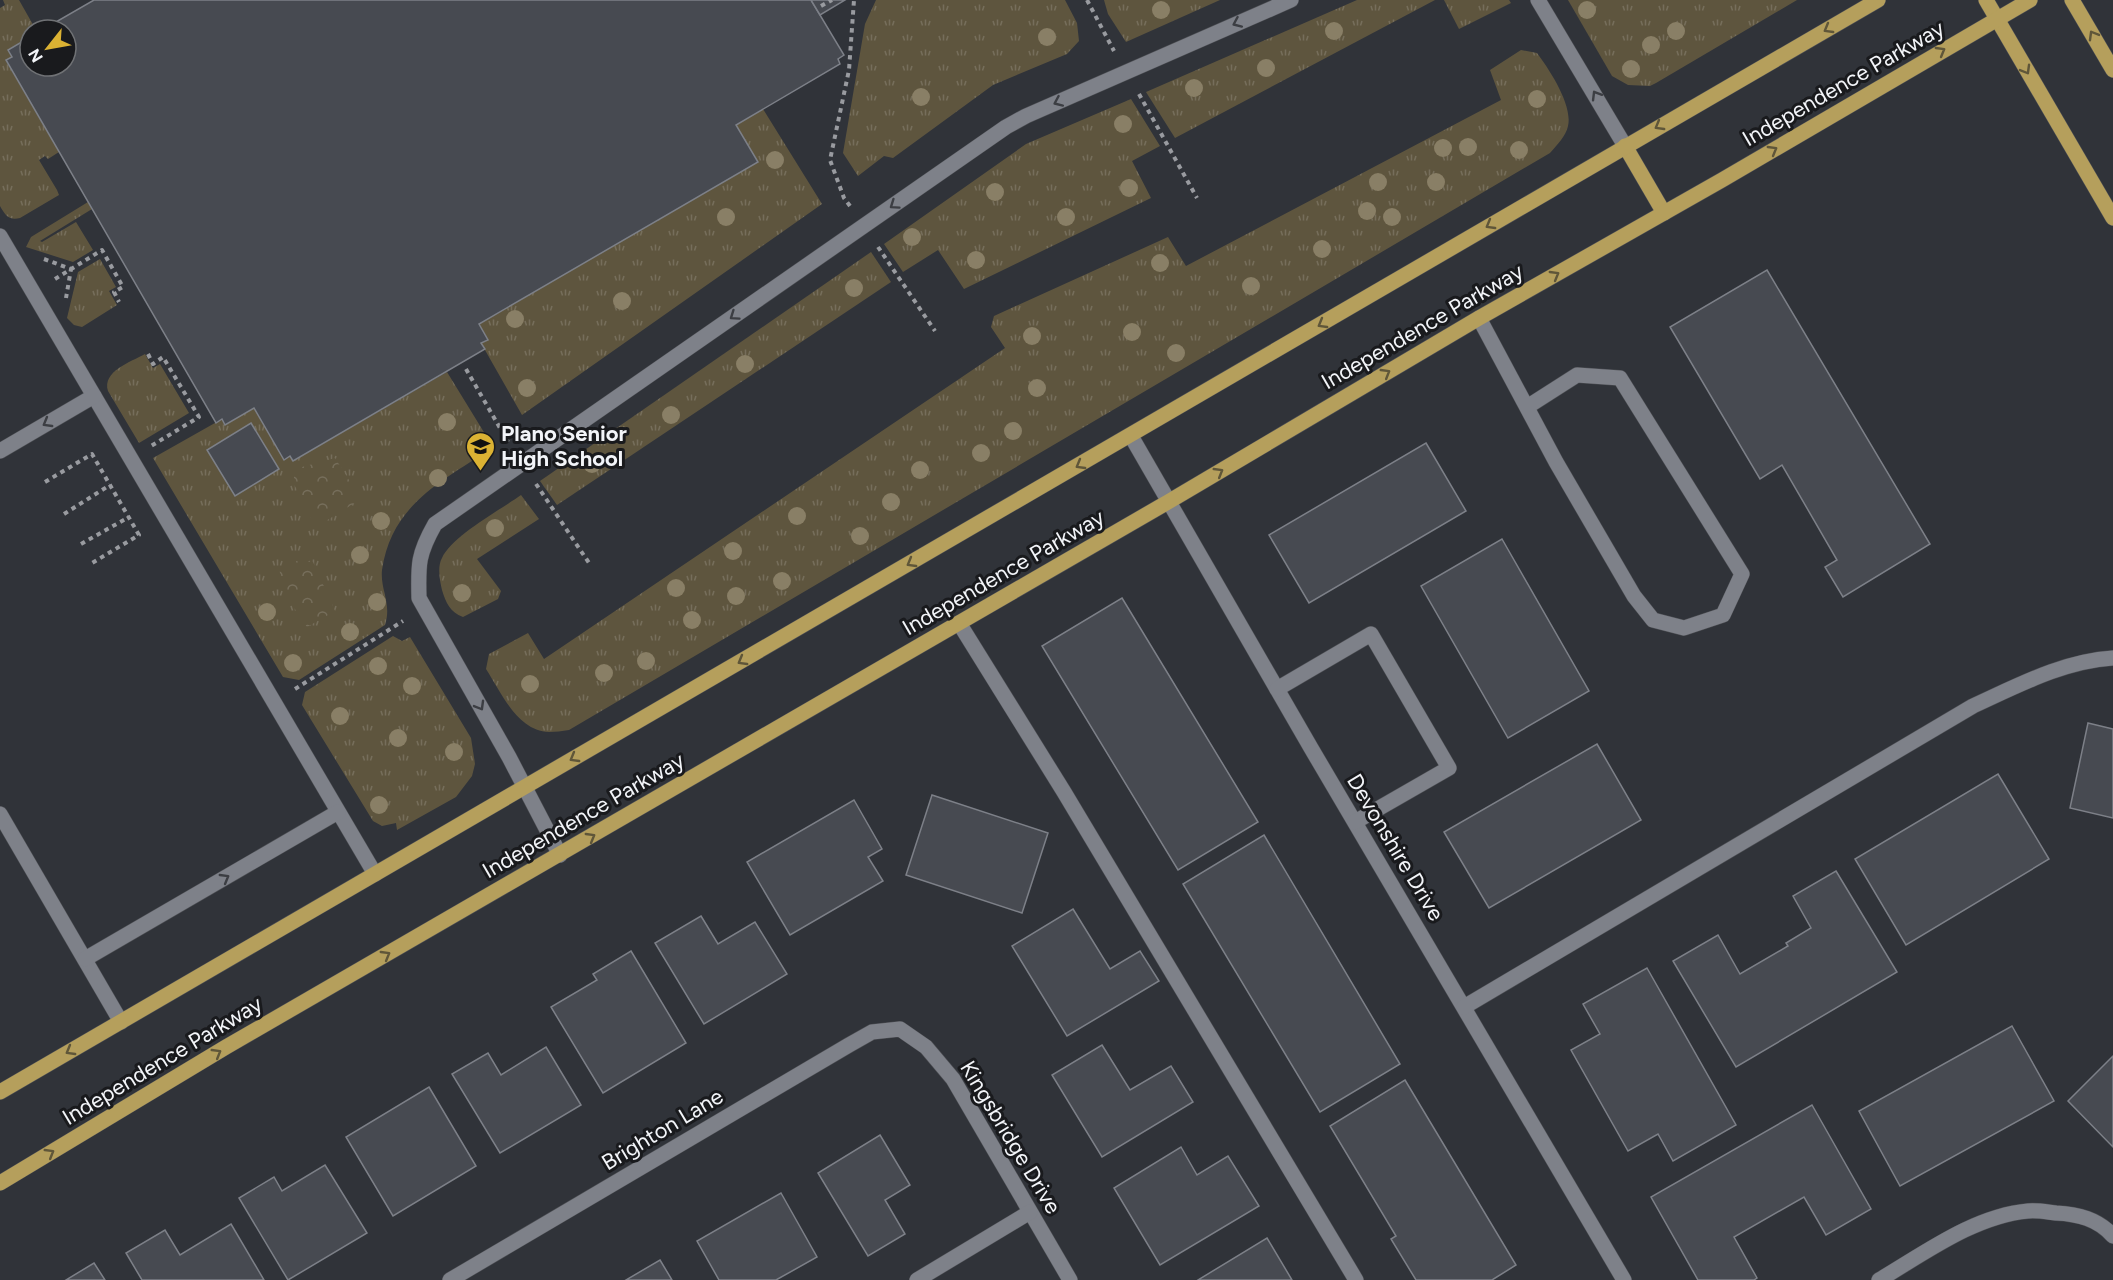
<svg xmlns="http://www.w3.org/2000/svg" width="2113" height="1280" font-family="Figtree,sans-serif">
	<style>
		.grass { fill: url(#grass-tufts) }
		.park { fill: url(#park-crowns) }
		.building { fill: #474a51; stroke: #7d8088; stroke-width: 1.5 }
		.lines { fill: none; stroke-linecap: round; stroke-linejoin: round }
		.minor-casing { stroke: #4d4f54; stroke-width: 16 }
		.major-casing { stroke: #4d4f54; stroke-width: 16 }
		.path { stroke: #999ba0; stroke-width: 4; stroke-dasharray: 4.5 4.5; stroke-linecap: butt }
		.minor { stroke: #7e8189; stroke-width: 15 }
		.major { stroke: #b59f5c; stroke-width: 15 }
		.tree { fill: #897f66 }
		.oneway { stroke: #3c3e43 }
		.oneway2 { stroke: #5f5639 }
		.labels { text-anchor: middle; stroke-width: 6; stroke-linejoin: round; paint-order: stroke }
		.street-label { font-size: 22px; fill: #f3f5f9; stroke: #191a1d }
		.poi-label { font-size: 22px; font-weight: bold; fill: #f3f5f9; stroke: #191a1d; text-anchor: start }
	</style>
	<defs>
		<pattern id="grass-tufts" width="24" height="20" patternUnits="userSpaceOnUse" patternTransform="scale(1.5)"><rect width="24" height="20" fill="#5e553e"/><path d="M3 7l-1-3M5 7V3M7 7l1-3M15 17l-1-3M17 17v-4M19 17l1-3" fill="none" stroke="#766e5b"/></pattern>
		<pattern id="park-crowns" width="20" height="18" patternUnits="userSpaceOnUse" patternTransform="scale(1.5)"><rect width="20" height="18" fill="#5e553e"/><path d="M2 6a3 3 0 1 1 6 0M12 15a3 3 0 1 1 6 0" fill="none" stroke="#766e5b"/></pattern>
	</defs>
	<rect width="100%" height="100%" fill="#303339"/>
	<!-- grass -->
	<g class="grass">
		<path d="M 3,0 L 19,0 L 36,30 L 30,30 L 30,37 L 8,50 L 12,57 L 6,61 L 59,152 L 48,159 L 45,156 L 39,160 L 57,190 L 59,195 L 20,218 C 9,221 5,215 0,206 L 0,8 L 5,5 Z"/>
		<polygon points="876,0 1065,0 1077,23 1079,41 1067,54 993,85 893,158 884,156 858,176 843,153 865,24"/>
		<polygon points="1104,0 1220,0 1126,42 1108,14"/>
		<polygon points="1357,0 1435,0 1175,138 1146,92"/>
		<polygon points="1444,0 1509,0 1511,3 1459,29"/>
		<polygon points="1568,0 1797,0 1656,83 1650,86 1628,85 1612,76"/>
		<path d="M 1521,50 L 1537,53 C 1549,69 1573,105 1568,126 C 1566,136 1557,145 1550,153 L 569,730 C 562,731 555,732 549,732 C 517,731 501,692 486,669 L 489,654 L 528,633 L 544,659 L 1005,348 L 991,327 L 994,316 L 1168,237 L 1186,266 L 1501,100 L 1490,70 Z"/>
		<polygon points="1131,99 1160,146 1132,161 1151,198 964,289 938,250 903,272 884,244 1026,144"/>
		<polygon points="763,109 822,204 522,415 481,343 488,339 479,324 757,162 736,125"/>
		<polygon points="88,202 92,209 40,241 42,242 76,222 93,250 73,262 26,247 31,237"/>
		<polygon points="871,252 891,282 557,505 540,481"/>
		<polygon points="100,259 116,287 109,291 117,305 82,327 74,325 67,318 78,272"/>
		<path d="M 145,354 L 153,368 L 160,364 L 189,413 L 139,443 L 108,391 C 102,371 131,362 145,354 Z"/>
		<path d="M 447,372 L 493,447 C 442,482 392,503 382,570 C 380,590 392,603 385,625 L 299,680 L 283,677 L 153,458 L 222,419 L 225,424 L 254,408 L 284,459 L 290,456 L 293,461 Z"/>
		<path d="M 521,495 L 539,519 L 477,559 L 501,591 L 498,599 L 463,617 C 450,612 446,603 442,590 C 440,581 437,567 442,558 C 452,536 500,510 521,495 Z"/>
		<polygon points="393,636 402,641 410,637 471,738 475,764 472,776 456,797 397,830 396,823 382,826 373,821 302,705 305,692"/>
	</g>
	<!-- park -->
	<g class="park">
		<polygon points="335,458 361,499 321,524 310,517 303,508 302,498 293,483 295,472 302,467"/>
		<path d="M 295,561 L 313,562 L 335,611 L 307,627 C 296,609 278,590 280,568 Z"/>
	</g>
	<!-- building -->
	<g class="building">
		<polygon points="94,0 811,0 844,55 838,59 840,64 736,125 758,162 479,324 488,340 481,343 485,349 293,461 290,456 284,460 254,408 225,425 222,419 216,423 6,60 12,57 8,50 30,37 30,66 66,66 66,30 42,30"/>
		<polygon points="811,0 845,0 820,15"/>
		<polygon points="1767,270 1930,544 1843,597 1825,567 1837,560 1782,465 1760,479 1670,327"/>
		<polygon points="251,423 279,469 235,496 207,450"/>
		<polygon points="1426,443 1466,511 1309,603 1269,535"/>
		<polygon points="1502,539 1589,691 1508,738 1421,586"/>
		<polygon points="1122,598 1258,822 1178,870 1042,646"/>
		<polygon points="2088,723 2113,729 2113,818 2070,808"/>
		<polygon points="1597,744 1641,820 1489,908 1444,832"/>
		<polygon points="1998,774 2049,859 1906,945 1855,859"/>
		<polygon points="932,795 1048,833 1022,913 906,875"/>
		<polygon points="854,800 882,849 868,857 883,881 790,935 747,862"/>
		<polygon points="1264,835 1400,1064 1320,1112 1183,884"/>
		<polygon points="1836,871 1897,972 1736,1067 1673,961 1718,935 1740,974 1788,946 1786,943 1811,928 1793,896"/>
		<polygon points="1073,909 1110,969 1140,951 1159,981 1067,1036 1012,946"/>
		<polygon points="701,916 718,944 755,922 787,974 704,1024 655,943"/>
		<polygon points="631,951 686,1043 603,1093 551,1007 597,980 593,974"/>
		<polygon points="1647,968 1736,1125 1673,1161 1658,1134 1628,1151 1571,1050 1600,1034 1583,1004"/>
		<polygon points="2012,1026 2054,1101 1900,1186 1859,1111"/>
		<polygon points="1102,1045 1130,1090 1171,1066 1193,1102 1102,1157 1052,1075"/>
		<polygon points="546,1047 581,1105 500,1153 452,1074 488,1053 501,1075"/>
		<polygon points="2113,1056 2113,1147 2068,1101"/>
		<polygon points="1405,1080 1516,1265 1492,1280 1416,1280 1391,1239 1396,1236 1330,1126"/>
		<polygon points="429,1087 476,1166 393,1216 346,1137"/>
		<polygon points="1812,1105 1871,1209 1826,1235 1804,1197 1734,1237 1757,1278 1754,1280 1698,1280 1651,1197"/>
		<polygon points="880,1135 910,1185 885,1200 905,1234 868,1256 818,1173"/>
		<polygon points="1181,1147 1197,1175 1228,1156 1259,1206 1160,1265 1114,1188"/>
		<polygon points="325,1165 367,1233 288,1280 239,1198 274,1177 282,1191"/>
		<polygon points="781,1193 817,1257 776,1280 719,1280 697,1241"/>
		<polygon points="231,1224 264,1280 142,1280 126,1253 165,1230 180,1255"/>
		<polygon points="1267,1238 1292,1280 1198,1280"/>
		<polygon points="660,1260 672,1280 626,1280"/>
		<polygon points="94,1263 105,1280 66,1280"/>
	</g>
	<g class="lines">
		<defs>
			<g id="minor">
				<polyline points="1538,0 1625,146"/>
				<polyline points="0,236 375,874"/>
				<polyline points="1479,318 1556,462 1634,596 1653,620 1684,628 1723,615 1742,574 1620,378 1577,375 1527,407"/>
				<polyline points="1131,436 1311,748 1624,1280"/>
				<polyline points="0,451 94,396"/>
				<polyline points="959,623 1064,792 1356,1280"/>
				<polyline points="1277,689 1371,634 1449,768 1355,822"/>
				<polyline points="0,814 121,1022"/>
				<path d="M 560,855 L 509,757 L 419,598 C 418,564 418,554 435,524 L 1006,127 L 1026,116 L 1291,0"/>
				<polyline points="85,959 338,812"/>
				<path d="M 1464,1007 L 1973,706 C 2017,686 2063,661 2113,658"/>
				<polyline points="450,1280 849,1045 872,1032 900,1029 926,1047 953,1079 1070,1280"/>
				<polyline points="917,1280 1030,1212"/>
				<path d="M 1879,1280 C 1925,1253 1974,1216 2028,1211 C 2037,1210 2047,1212 2056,1213 C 2078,1214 2098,1219 2113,1236"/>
			</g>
			<g id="major">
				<polyline points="1986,0 2113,218"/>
				<polyline points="2072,0 2113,70"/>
				<polyline points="1625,146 1664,213"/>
				<polyline points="0,1092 1878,0"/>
				<polyline points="0,1183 226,1047 1168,502 1479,318 1722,180 2030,0"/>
			</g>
		</defs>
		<!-- minor casing -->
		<use href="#minor" class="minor-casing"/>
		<!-- major casing -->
		<use href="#major" class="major-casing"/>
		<!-- path -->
		<g class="path">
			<polyline points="1087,0 1114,51"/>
			<polyline points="821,6 832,0"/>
			<polyline points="1139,94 1197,198"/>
			<polyline points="850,206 844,198 830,160 849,70 854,0"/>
			<polyline points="878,247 935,331"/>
			<polyline points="44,259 71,269 66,298"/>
			<polyline points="55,279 102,250 123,287 114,292 119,302"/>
			<polyline points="148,354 153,364 163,357 199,417 151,446"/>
			<polyline points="466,369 508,442"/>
			<polyline points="45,482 92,454 139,535 92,563"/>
			<polyline points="536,484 589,563"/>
			<polyline points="64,514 110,485"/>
			<polyline points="81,544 129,517"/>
			<polyline points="295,689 403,621"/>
		</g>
		<!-- minor -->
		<use href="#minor" class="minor"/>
		<!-- major -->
		<use href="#major" class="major"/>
	</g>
	<!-- trees -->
	<g class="tree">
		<circle cx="1161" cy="10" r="9"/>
		<circle cx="1587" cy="10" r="9"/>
		<circle cx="1334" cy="31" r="9"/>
		<circle cx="1676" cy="31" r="9"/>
		<circle cx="1047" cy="37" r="9"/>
		<circle cx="1651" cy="45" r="9"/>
		<circle cx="1266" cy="68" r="9"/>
		<circle cx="1631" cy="69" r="9"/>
		<circle cx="1194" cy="88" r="9"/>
		<circle cx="921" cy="97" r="9"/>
		<circle cx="1537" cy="99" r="9"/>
		<circle cx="1123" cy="124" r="9"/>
		<circle cx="1468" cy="147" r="9"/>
		<circle cx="1443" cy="148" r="9"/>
		<circle cx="1519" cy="150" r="9"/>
		<circle cx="775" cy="160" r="9"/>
		<circle cx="1378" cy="182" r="9"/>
		<circle cx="1436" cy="182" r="9"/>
		<circle cx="1129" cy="188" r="9"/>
		<circle cx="995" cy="192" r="9"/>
		<circle cx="1367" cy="211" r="9"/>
		<circle cx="726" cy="217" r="9"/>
		<circle cx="1066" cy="217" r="9"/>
		<circle cx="1392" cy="217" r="9"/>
		<circle cx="912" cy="237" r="9"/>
		<circle cx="1322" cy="249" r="9"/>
		<circle cx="976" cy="260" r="9"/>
		<circle cx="1160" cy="263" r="9"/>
		<circle cx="1251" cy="286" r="9"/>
		<circle cx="854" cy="288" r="9"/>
		<circle cx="622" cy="301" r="9"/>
		<circle cx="515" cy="319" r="9"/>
		<circle cx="1132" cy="332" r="9"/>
		<circle cx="1032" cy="336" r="9"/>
		<circle cx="1176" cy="353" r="9"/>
		<circle cx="745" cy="364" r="9"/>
		<circle cx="527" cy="388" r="9"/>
		<circle cx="1037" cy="388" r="9"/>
		<circle cx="671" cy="415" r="9"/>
		<circle cx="447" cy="422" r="9"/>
		<circle cx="1013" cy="431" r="9"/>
		<circle cx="981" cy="453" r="9"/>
		<circle cx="592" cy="464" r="9"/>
		<circle cx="920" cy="470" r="9"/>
		<circle cx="438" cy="478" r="9"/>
		<circle cx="891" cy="502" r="9"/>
		<circle cx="797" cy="516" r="9"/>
		<circle cx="381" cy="521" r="9"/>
		<circle cx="495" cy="528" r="9"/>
		<circle cx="860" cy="536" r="9"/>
		<circle cx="733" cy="551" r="9"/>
		<circle cx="360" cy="555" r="9"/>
		<circle cx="782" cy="581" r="9"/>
		<circle cx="676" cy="588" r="9"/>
		<circle cx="462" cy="593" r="9"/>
		<circle cx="736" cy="596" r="9"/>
		<circle cx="377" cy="602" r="9"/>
		<circle cx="267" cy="612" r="9"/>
		<circle cx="692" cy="620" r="9"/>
		<circle cx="350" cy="632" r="9"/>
		<circle cx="646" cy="661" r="9"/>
		<circle cx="293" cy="663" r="9"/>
		<circle cx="378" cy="666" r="9"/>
		<circle cx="604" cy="673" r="9"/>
		<circle cx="530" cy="684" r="9"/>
		<circle cx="412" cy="686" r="9"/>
		<circle cx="340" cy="716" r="9"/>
		<circle cx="398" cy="738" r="9"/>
		<circle cx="454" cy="752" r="9"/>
		<circle cx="379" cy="805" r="9"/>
	</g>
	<!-- one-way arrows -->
	<defs><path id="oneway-chevron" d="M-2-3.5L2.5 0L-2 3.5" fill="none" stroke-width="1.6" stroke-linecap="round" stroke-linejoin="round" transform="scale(1.5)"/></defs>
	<g class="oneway">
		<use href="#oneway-chevron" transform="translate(1237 23) rotate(156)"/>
		<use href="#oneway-chevron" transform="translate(1596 95) rotate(-121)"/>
		<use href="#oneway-chevron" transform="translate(1058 102) rotate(156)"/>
		<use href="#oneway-chevron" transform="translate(894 205) rotate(145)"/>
		<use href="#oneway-chevron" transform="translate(734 316) rotate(145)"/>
		<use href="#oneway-chevron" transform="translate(47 423) rotate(150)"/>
		<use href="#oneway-chevron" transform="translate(480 706) rotate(60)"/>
		<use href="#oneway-chevron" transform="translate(225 878) rotate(-30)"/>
	</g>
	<g class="oneway2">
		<use href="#oneway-chevron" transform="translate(1828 29) rotate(150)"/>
		<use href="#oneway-chevron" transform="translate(2093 35) rotate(-120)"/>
		<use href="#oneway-chevron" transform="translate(1941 51) rotate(-30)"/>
		<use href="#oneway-chevron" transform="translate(2026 70) rotate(60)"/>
		<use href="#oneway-chevron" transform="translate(1659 126) rotate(150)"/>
		<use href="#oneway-chevron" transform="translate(1773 150) rotate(-30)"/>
		<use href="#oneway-chevron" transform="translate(1490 225) rotate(150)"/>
		<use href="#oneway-chevron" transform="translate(1555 275) rotate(-30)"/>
		<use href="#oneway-chevron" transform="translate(1322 324) rotate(150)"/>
		<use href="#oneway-chevron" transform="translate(1386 373) rotate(-31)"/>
		<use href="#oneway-chevron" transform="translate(1080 465) rotate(150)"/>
		<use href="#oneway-chevron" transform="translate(1219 472) rotate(-31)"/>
		<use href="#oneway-chevron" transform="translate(911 563) rotate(150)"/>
		<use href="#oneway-chevron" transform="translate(742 661) rotate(150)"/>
		<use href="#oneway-chevron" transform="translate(574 758) rotate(150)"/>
		<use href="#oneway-chevron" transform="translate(591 837) rotate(-30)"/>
		<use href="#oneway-chevron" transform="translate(386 955) rotate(-30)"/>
		<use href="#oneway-chevron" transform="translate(70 1051) rotate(150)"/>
		<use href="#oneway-chevron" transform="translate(217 1053) rotate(-31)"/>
		<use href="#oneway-chevron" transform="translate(50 1153) rotate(-31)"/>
	</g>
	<!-- icons -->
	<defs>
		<symbol id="school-pin" viewBox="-11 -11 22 30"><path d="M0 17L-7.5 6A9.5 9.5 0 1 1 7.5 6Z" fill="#dbb233" stroke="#191a1d"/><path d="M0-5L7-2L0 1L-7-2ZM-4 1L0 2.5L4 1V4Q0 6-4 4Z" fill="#111"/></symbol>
	</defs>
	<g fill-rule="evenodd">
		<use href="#school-pin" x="464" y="430" width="33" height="45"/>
	</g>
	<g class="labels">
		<!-- street labels -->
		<g class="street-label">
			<text transform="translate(1843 83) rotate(-30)" y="8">Independence Parkway</text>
			<text transform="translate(1422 326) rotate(-30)" y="8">Independence Parkway</text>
			<text transform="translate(1003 572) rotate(-30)" y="8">Independence Parkway</text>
			<text transform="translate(583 815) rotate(-30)" y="8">Independence Parkway</text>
			<text transform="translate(1396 847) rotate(59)" y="8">Devonshire Drive</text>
			<text transform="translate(162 1060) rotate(-31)" y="8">Independence Parkway</text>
			<text transform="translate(662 1129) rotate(-31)" y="8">Brighton Lane</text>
			<text transform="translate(1011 1137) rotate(59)" y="8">Kingsbridge Drive</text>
		</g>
		<!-- poi labels -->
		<g class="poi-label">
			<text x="501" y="441">Plano Senior<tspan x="501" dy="25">High School</tspan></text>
		</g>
	</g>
	<!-- north arrow -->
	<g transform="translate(48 48) rotate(239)"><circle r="28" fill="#191a1d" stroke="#707275" stroke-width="1.5"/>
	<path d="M0-4.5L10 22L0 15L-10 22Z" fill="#dbb233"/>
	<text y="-9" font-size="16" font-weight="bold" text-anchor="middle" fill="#f3f5f9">N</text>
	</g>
</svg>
